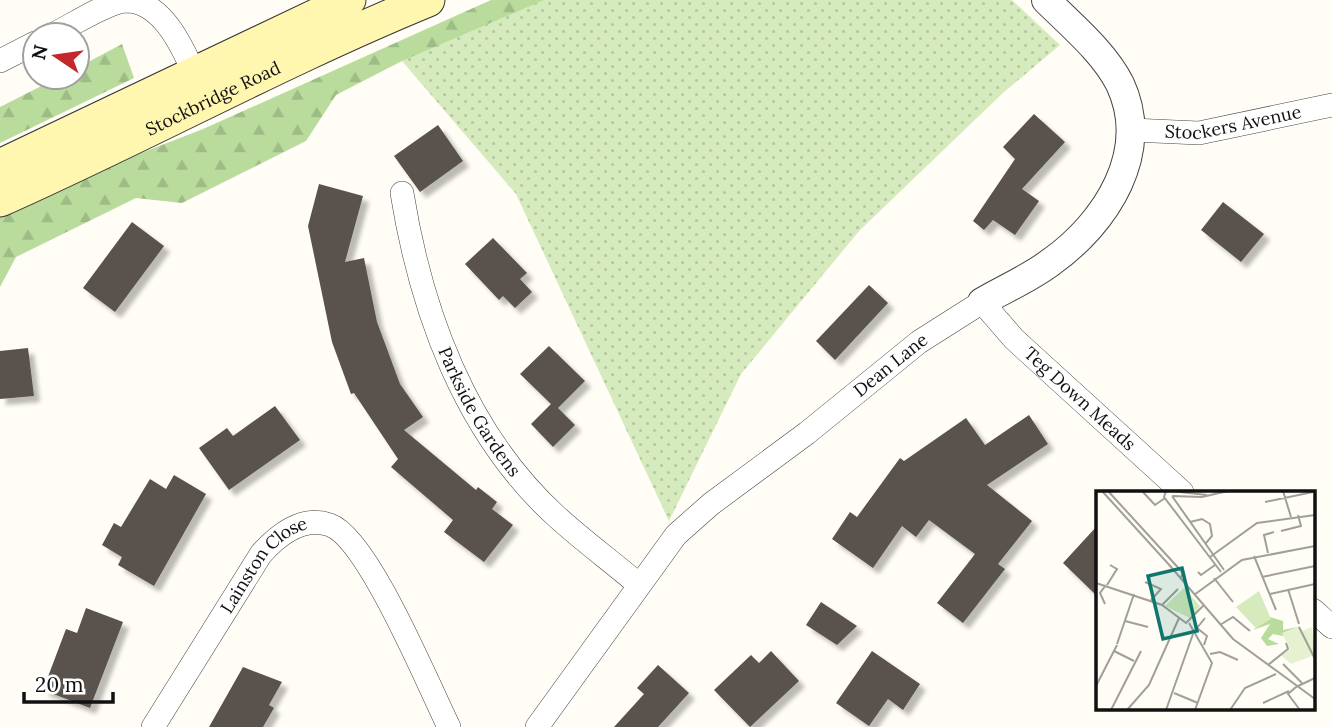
<svg xmlns="http://www.w3.org/2000/svg" width="1332" height="727" font-family="Lora,serif">
	<style>
		.forest { fill: url(#forest-firs) }
		.park { fill: url(#park-dots) }
		.building { fill: #5a524d; filter: url(#shadow) }
		.lines { fill: none; stroke-linecap: round; stroke-linejoin: round }
		.minor-casing { stroke: #444; stroke-width: 24 }
		.tertiary-casing { stroke: #444; stroke-width: 30 }
		.secondary-casing { stroke: #333; stroke-width: 35 }
		.minor { stroke: #fff; stroke-width: 23 }
		.tertiary { stroke: #fff; stroke-width: 28 }
		.secondary { stroke: #fff6b0; stroke-width: 33 }
		.labels { text-anchor: middle; stroke-width: 7; stroke-linejoin: round; paint-order: stroke }
		.street-label { font-size: 18px; fill: #111; stroke: #fff }
		.inset-road { fill: none; stroke: #a09f9a; stroke-width: 2 }
		.view { fill: #0f766e; fill-opacity: 0.15; stroke: #0f766e; stroke-width: 3.5 }
		.inset-edge { fill: none; stroke: #111; stroke-width: 3.5 }
	</style>
	<defs>
		<pattern id="forest-firs" width="22" height="20" patternUnits="userSpaceOnUse" patternTransform="scale(1.75)"><rect width="22" height="20" fill="#b9dc9c"/><path d="M5 1l3.5 6h-7zM16 11l3.5 6h-7z" fill="#9ebc85"/></pattern>
		<pattern id="park-dots" width="8" height="8" patternUnits="userSpaceOnUse" patternTransform="scale(1.75)"><rect width="8" height="8" fill="#d5ebbd"/><path d="M2 2h.1M6 6h.1" fill="none" stroke="#b6c8a1" stroke-width="1.8" stroke-linecap="round"/></pattern>
		<filter id="shadow"><feDropShadow dx="6" dy="6" stdDeviation="2" flood-color="#0004"/></filter>
	</defs>
	<rect width="100%" height="100%" fill="#fffdf5"/>
	<!-- forest -->
	<g class="forest">
		<polygon points="491,0 615,0 402,61 336,95 306,141 182,203 136,198 16,257 0,287 0,208 203,129"/>
		<polygon points="122,44 134,78 0,143 0,107 59,77 77,77 77,68"/>
	</g>
	<!-- park -->
	<polygon class="park" points="544,0 1012,0 1060,45 1004,92 859,231 741,374 669,521 516,194 402,61"/>
	<!-- building -->
	<g class="building">
		<polygon points="1034,114 1065,142 1022,189 1039,201 1015,235 993,220 984,230 973,221 1015,159 1003,147"/>
		<polygon points="438,125 463,161 420,192 394,156"/>
		<polygon points="319,184 363,196 345,262 364,258 377,322 400,384 423,417 404,430 476,490 478,487 497,502 492,509 513,525 484,562 444,532 453,520 391,467 398,459 354,393 351,394 332,342 308,226"/>
		<polygon points="1223,202 1264,234 1241,262 1201,230"/>
		<polygon points="132,222 164,246 115,312 83,288"/>
		<polygon points="493,238 527,273 520,279 532,292 515,308 503,296 499,300 465,264"/>
		<polygon points="869,285 888,303 835,360 816,341"/>
		<polygon points="549,346 585,381 558,408 575,425 553,447 531,424 551,404 520,374"/>
		<polygon points="28,348 34,396 0,399 0,351"/>
		<polygon points="275,406 300,440 229,490 199,448 227,428 233,436"/>
		<polygon points="1029,415 1048,444 987,485 1032,521 998,564 1005,569 963,623 937,603 975,554 929,520 916,537 902,526 873,568 832,539 850,512 857,517 900,458 904,461 966,418 985,445"/>
		<polygon points="174,475 206,494 154,586 118,565 122,557 102,545 114,523 121,527 150,479 166,489"/>
		<polygon points="1097,526 1097,596 1063,563"/>
		<polygon points="821,602 857,626 837,645 806,625"/>
		<polygon points="86,608 123,622 90,708 43,690 66,629 77,633"/>
		<polygon points="771,651 799,681 750,727 714,690 751,655 759,663"/>
		<polygon points="872,651 920,684 903,710 888,699 869,726 836,703"/>
		<polygon points="658,665 689,693 658,727 614,727 644,694 637,688"/>
		<polygon points="243,667 282,682 269,705 274,708 263,727 209,727"/>
	</g>
	<g class="lines">
		<defs>
			<g id="minor">
				<path d="M 52,35 C 71,26 105,3 125,1 C 165,0 186,55 199,84"/>
				<polyline points="0,61 35,43"/>
				<path id="s1" d="M 1132,130 L 1199,133 L 1332,105"/>
				<path id="s2" d="M 402,193 C 421,311 465,433 556,516 C 582,540 611,561 638,584"/>
				<polyline points="1313,610 1332,627"/>
				<path id="s3" d="M 153,727 L 261,554 C 278,535 302,515 330,525 C 368,538 429,687 449,727"/>
				<path id="s4" d="M 537,727 L 676,535 L 711,504 L 807,433 L 919,342 L 982,302 L 1014,339 L 1182,492"/>
			</g>
			<path id="tertiary" d="M 982,302 C 1004,289 1030,278 1051,262 C 1106,223 1152,152 1120,84 C 1104,52 1071,25 1046,0"/>
			<g id="secondary">
				<polyline points="0,166 349,0"/>
				<path id="s5" d="M 0,200 C 144,136 282,60 428,0"/>
			</g>
		</defs>
		<!-- minor casing -->
		<use href="#minor" class="minor-casing"/>
		<!-- tertiary casing -->
		<use href="#tertiary" class="tertiary-casing"/>
		<!-- secondary casing -->
		<use href="#secondary" class="secondary-casing"/>
		<!-- minor -->
		<use href="#minor" class="minor"/>
		<!-- tertiary -->
		<use href="#tertiary" class="tertiary"/>
		<!-- secondary -->
		<use href="#secondary" class="secondary"/>
	</g>
	<g class="labels">
		<!-- street labels -->
		<g class="street-label">
			<text dy="6" stroke="none"><textPath href="#s5" startOffset="236">Stockbridge Road</textPath></text>
			<text dy="6" stroke="none"><textPath href="#s1" startOffset="102">Stockers Avenue</textPath></text>
			<text dy="6" stroke="none"><textPath href="#s4" startOffset="511">Dean Lane</textPath></text>
			<text dy="6" stroke="none"><textPath href="#s4" startOffset="760">Teg Down Meads</textPath></text>
			<text dy="6" stroke="none"><textPath href="#s2" startOffset="234">Parkside Gardens</textPath></text>
			<text dy="6" stroke="none"><textPath href="#s3" startOffset="198">Lainston Close</textPath></text>
		</g>
	</g>
	<!-- overview -->
	<g transform="translate(1096 491)">
		<rect width="219" height="219" fill="#fffdf5"/>
		<path d="M 174,126 L 187,130 L 187,139 L 201,136 L 187,145 L 177,143 L 172,148 L 183,153 L 171,155 L 165,147 L 174,133 L 157,139 Z" fill="#b9dc9c"/>
		<path d="M 88,97 L 104,115 L 96,128 L 69,115 ZM 163,100 L 175,128 L 160,137 L 140,116 Z" fill="#d5ebbd"/>
		<path d="M 203,135 L 206,140 L 216,136 L 219,170 L 216,165 L 195,173 L 185,164 L 194,159 L 186,142 Z" fill="#e6f2cf"/>
		<path class="inset-road" d="M 6,0 L 76,77M 12,0 L 87,82 L 84,88M 46,0 L 59,14 L 69,7M 70,0 L 68,6 L 125,81M 75,0 L 111,4M 187,0 L 195,26M 76,5 L 128,79M 76,5 L 106,6 L 132,0M 169,11 L 217,1M 94,31 L 106,28 L 114,33 L 116,45 L 110,52M 185,40 L 205,35 L 202,24M 172,62 L 168,44 L 178,41M 158,65 L 180,119M 114,66 L 161,32 L 219,24M 75,76 L 137,148 L 219,208M 102,81 L 105,84 L 119,74M 166,86 L 219,75M 118,87 L 137,111M 49,91 L 65,98 L 55,109M 0,92 L 66,114 L 90,132 L 108,114M 11,94 L 21,78 L 14,74M 192,98 L 203,133M 174,103 L 219,93M 98,104 L 146,69 L 219,55M 9,113 L 4,102 L 10,94M 66,114 L 82,98M 29,130 L 52,136M 93,132 L 116,172 L 99,219M 124,134 L 137,126 L 154,140M 203,136 L 219,168M 21,153 L 38,103M 108,154 L 111,145 L 101,137 L 109,127M 18,160 L 38,170M 114,163 L 124,161 L 142,169M 187,173 L 206,192M 172,174 L 192,158 L 190,152M 0,195 L 21,154M 200,196 L 192,203 L 204,219M 200,196 L 219,187M 78,202 L 102,212M 167,212 L 193,200M 15,219 L 45,160M 31,219 L 53,194 L 83,127M 70,219 L 97,143M 134,219 L 149,197 L 180,183"/>
		<path class="view" d="M 86,77 L 101,140 L 67,148 L 52,85 Z"/>
		<rect width="219" height="219" class="inset-edge"/>
	</g>
	<!-- north arrow -->
	<g transform="translate(56 56) rotate(283)"><circle r="33" fill="#ffffff" stroke="#a0a0a0" stroke-width="2"/>
	<path d="M0-5L12 26L0 18L-12 26Z" fill="#c4262e"/>
	<text y="-10" font-size="19" font-weight="bold" text-anchor="middle" fill="#111111">N</text>
	</g>
	<!-- scale -->
	<path d="M24 692v10h89v-10" fill="none" stroke="#111111" stroke-width="3.5"/>
	<text x="35" y="692" font-size="21" fill="#111111" stroke="#ffffff" stroke-width="5" paint-order="stroke">20 m</text>
</svg>
